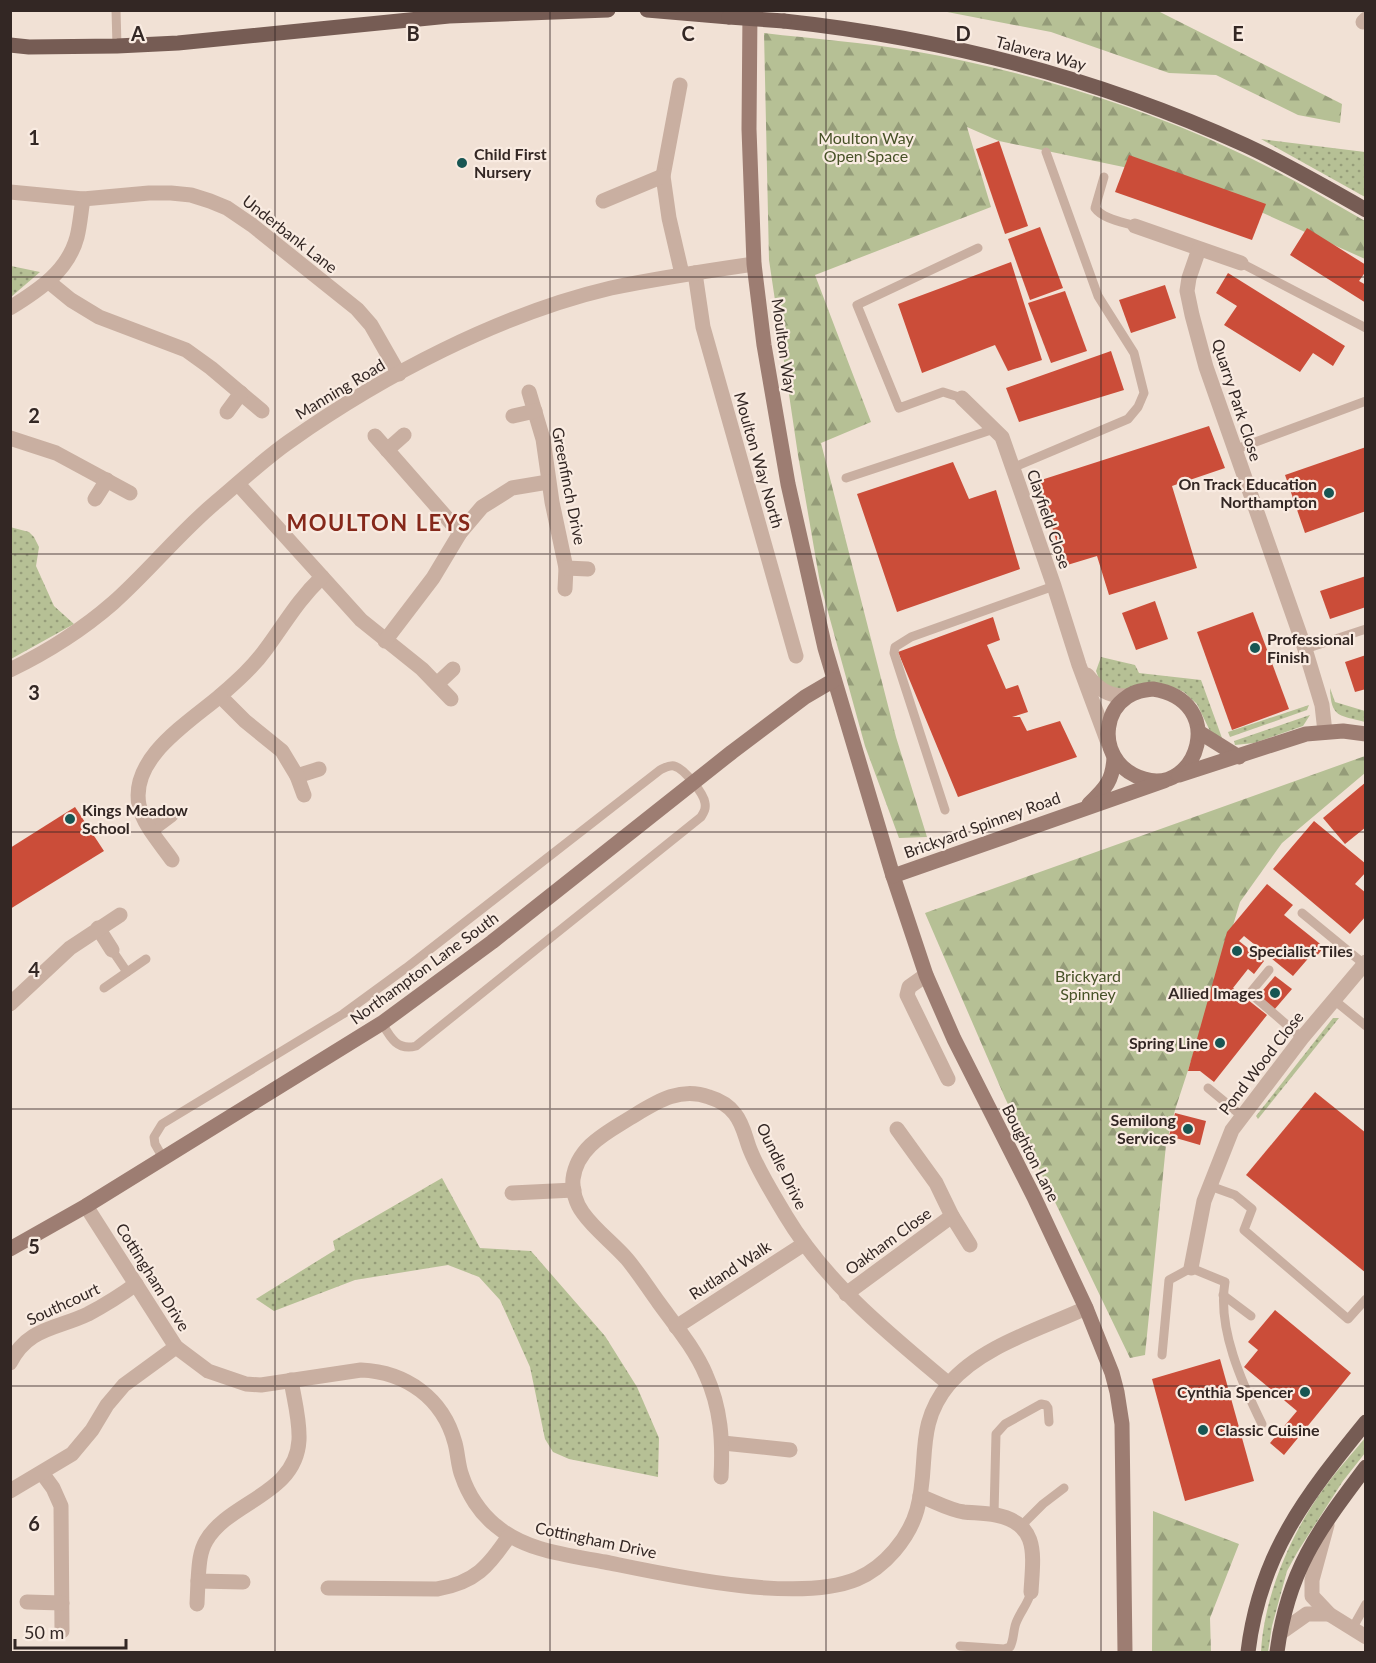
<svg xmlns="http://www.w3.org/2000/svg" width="1376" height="1663" font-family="Lato,sans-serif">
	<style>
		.grass { fill: url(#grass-dots) }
		.forest { fill: url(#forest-firs) }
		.building { fill: #cb4d39 }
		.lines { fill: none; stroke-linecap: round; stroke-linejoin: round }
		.lane { stroke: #c9afa1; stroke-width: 9 }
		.street { stroke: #c9afa1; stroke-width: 15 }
		.secondary { stroke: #9d7d72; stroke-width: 15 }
		.primary { stroke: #765c54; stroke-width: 15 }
		.primary-bridge { stroke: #765c54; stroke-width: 15 }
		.grid { fill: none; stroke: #332724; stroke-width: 1.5; stroke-opacity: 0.55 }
		.poi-dot { fill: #185653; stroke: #f9ebe1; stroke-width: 2 }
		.labels { text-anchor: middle; stroke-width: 4.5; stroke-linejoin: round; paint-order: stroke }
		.street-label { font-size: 16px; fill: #332724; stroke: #f9ebe1 }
		.park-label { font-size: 16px; fill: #475227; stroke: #f9ebe1 }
		.poi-label { font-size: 16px; font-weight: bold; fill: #332724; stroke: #f9ebe1; text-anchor: start }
		.district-label { font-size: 22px; font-weight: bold; letter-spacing: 1.5px; fill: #85281a; stroke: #f9ebe1 }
		.grid-label { font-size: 20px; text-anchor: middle; font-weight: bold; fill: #332724; stroke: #f9ebe1; stroke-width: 4.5; stroke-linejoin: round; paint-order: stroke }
	</style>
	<defs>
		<pattern id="grass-dots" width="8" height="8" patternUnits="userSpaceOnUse" patternTransform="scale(1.5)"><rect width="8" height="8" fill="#b6c095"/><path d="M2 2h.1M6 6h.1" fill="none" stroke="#959c79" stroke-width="1.8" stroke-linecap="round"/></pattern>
		<pattern id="forest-firs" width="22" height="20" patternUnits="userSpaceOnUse" patternTransform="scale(1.5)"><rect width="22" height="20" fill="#b6c095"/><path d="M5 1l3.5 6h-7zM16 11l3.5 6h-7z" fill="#959c79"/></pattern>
	</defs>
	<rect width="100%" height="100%" fill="#f1e1d5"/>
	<!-- grass -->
	<g class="grass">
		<polygon points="1261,139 1365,152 1365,197"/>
		<polygon points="11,266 40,272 11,297 10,266"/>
		<polygon points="10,527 29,532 34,537 39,547 36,566 54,606 74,624 11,659"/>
		<polygon points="1101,657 1135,665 1139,673 1201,680 1222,738 1220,738 1210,731 1197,704 1184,692 1172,687 1157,685 1124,693 1101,684 1096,671"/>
		<path d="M 1330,688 L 1335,702 L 1365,711 L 1365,722 C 1339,715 1331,718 1330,688 Z"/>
		<polygon points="1309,705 1307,710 1230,737 1228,732"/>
		<polygon points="1310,715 1303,726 1254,743 1235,745 1234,741"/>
		<polygon points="1333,1018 1339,1018 1258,1119 1256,1116"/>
		<polygon points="442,1178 480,1248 531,1251 605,1336 637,1387 659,1438 658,1477 569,1459 553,1452 545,1439 530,1367 500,1300 479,1277 448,1265 355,1280 274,1311 256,1299 335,1250 333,1241"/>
		<path d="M 1365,1438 L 1365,1453 L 1343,1481 L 1298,1551 L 1287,1571 L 1272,1626 L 1268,1652 L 1261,1652 C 1264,1596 1291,1532 1325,1487 C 1337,1470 1352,1454 1365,1438 Z"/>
	</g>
	<!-- forest -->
	<g class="forest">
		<polygon points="942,11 1158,11 1342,104 1340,123 1298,115 1216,75 1169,73 1051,32"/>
		<path d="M 764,33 C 813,39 864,42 913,51 C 1021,70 1134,104 1233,150 C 1279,171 1322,196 1365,221 L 1365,259 L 1243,204 L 1157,174 L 999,141 L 967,127 L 991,207 L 815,275 L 871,422 L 821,443 L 896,737 L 927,837 L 899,838 L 865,746 L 820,583 L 798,455 L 769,260 Z"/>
		<polygon points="1365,756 1365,773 1282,843 1240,902 1210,1003 1175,1110 1166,1145 1145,1355 1130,1358 1005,1098 925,913"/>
		<polygon points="1153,1511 1239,1544 1210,1618 1211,1652 1152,1652"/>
	</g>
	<!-- building -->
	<g class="building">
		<polygon points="999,141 1028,226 1005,234 976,149"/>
		<polygon points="1129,155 1266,204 1252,240 1115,192"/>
		<polygon points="1040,227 1063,288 1030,300 1008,239"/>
		<polygon points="1307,228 1366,265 1366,271 1359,281 1366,285 1366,303 1290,255"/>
		<polygon points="1011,262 1042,360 1008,371 995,345 922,373 898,304"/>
		<polygon points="1228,273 1345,346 1333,366 1313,353 1300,372 1224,325 1237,306 1216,293"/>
		<polygon points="1165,285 1176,318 1131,333 1119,300"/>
		<polygon points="1065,291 1087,351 1051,363 1028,303"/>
		<polygon points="1111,351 1124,390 1019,422 1006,388"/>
		<polygon points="1209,426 1225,468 1172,486 1197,568 1109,595 1097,556 1064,566 1038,481"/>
		<polygon points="1366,447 1366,511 1305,533 1285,475"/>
		<polygon points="953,462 969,499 996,490 1020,569 897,612 857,494"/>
		<polygon points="1366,576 1366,607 1330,619 1320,591"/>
		<polygon points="1155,601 1168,639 1136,650 1122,613"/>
		<polygon points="1253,612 1289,709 1232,730 1197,632"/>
		<polygon points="993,617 1000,640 987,645 1006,689 1018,685 1028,712 1012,717 1020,717 1027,731 1060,721 1077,757 958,797 898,652"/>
		<polygon points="1366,655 1366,689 1355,692 1345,662"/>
		<polygon points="1366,782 1366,827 1345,844 1323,818"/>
		<polygon points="75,807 104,851 10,909 10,848"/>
		<polygon points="1314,821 1366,864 1366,872 1355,884 1366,893 1366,916 1350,934 1273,869"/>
		<polygon points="1267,884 1293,905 1284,915 1324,947 1316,957 1312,954 1293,976 1244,936 1239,941 1264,961 1254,974 1248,969 1233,988 1267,1015 1214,1082 1200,1071 1188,1071 1227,932"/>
		<polygon points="1275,976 1292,989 1274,1010 1258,996"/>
		<polygon points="1315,1092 1366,1133 1366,1273 1246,1175"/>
		<polygon points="1175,1113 1206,1121 1200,1145 1169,1136"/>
		<polygon points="1275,1310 1351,1373 1284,1455 1270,1443 1297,1411 1244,1367 1258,1350 1248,1342"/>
		<polygon points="1220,1359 1254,1481 1185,1501 1152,1379"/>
	</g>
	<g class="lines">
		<!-- lane -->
		<g class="lane">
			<polyline points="116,10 117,46"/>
			<path d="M 1104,177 L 1095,208 C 1103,219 1123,222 1135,226"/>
			<polyline points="1241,263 1366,328"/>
			<polyline points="962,398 943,392 899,408 857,305 978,248"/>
			<polyline points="1234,450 1366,401"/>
			<polyline points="1012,468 1128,419 1138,407 1144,393 1134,353 1098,296 1046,152"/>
			<polyline points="846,478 994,429"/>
			<polyline points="1305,649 1366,629"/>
			<polyline points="945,810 894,653 895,647 911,637 1054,586"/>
			<polyline points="1302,913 1364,964"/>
			<polyline points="112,950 127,972"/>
			<polyline points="1269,970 1250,993 1302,1038"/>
			<polyline points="104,988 146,959"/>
			<polyline points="1334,1000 1366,1026"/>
			<polyline points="1208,1088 1243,1117"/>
			<path d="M 163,1158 L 155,1144 L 154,1137 L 162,1124 L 343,1014 L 406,968 L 660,770 C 664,768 669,765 674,766 C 684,768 704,794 705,803 C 706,809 704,812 701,817 L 416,1046 C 397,1051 390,1037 382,1023"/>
			<polyline points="1210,1186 1235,1195 1252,1209 1244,1230 1348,1319 1366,1299"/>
			<polyline points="1223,1295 1251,1316"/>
			<path d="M 1162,1355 L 1169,1280 L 1191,1268 L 1225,1282 C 1217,1328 1242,1383 1262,1424"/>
			<polyline points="994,1514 996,1434 1005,1424 1041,1404 1046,1405 1048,1408 1049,1422"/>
			<polyline points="1021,1526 1043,1504 1064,1488"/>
			<polyline points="1352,1629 1366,1604"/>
			<path d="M 960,1646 L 1004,1649 L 1010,1647 C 1014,1640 1013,1631 1016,1623 C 1020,1612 1028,1604 1031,1592"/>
		</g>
		<!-- street -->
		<g class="street">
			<polyline points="1363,22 1366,19"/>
			<polyline points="680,85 663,176 669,218 682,274"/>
			<polyline points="10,192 83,199 149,193 171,193 191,195 210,201 227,208 252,225 357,309 371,325 399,374"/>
			<polyline points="603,201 663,176"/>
			<polyline points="1135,226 1241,263"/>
			<polyline points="1199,249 1189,278 1187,291 1192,315 1206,367 1305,649 1322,705 1325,732"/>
			<polyline points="695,273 703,327 796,656"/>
			<polyline points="49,282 71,300 99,317 186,350 211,368 262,411"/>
			<path d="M 10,308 C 39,290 68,271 77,237 C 80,225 81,211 83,199"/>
			<polyline points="529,392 543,439 552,502 566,568 565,589"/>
			<polyline points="962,398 1002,437 1054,586 1079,665 1108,743"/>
			<polyline points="227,412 241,393"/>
			<polyline points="513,416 535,411"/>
			<polyline points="375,436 460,533"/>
			<polyline points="10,438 56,453 130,493"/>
			<polyline points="387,450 404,435"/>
			<polyline points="238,484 361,620 422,669 451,699"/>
			<polyline points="95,499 107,480"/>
			<polyline points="566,568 588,569"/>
			<polyline points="385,641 433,578 460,533 482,507 512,488 548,482"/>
			<path d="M 10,670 C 47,652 82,630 113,603 C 149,571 179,533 216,502 C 240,482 264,459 290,441 C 382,376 500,314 611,288 C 658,278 706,271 754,264"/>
			<path d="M 1087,675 C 1098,689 1109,697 1128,696"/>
			<polyline points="437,684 453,669"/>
			<polyline points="297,776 319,769"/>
			<path d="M 304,795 L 297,776 L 282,751 L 245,721 L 220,696 C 237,681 253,667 266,649 C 286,622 297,601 322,577"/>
			<polyline points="151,830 171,815"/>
			<path d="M 172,860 C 161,844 143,825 139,805 C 130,758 188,723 220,696"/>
			<polyline points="98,928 112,950"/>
			<polyline points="926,975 909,987 907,995 948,1079"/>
			<polyline points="10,1004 70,948 120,915"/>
			<polyline points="897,1129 936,1183 952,1216 970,1245"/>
			<polyline points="512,1193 574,1190"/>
			<path d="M 86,1206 L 176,1347 L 208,1371 L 246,1384 L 261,1385 L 361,1370 C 406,1372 443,1398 455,1443 C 458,1454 458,1466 462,1476 C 468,1494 480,1513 495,1525 C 525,1551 567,1555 605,1562 C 669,1575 797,1604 857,1579 C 885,1567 909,1538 917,1510 C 930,1464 914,1426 949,1384 C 981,1346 1041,1329 1086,1308"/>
			<polyline points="1191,1268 1204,1201 1232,1130 1302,1038 1366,962"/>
			<polyline points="846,1294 952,1216"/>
			<polyline points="676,1327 804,1244"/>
			<path d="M 10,1363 C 28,1327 57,1329 88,1314 C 105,1305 121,1295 136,1284"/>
			<polyline points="723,1443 790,1450"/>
			<polyline points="42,1473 53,1488 61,1506 62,1631"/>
			<path d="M 721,1477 C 723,1441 721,1408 706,1375 C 695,1349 675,1325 659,1303 C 648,1288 638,1272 627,1259 C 613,1243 595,1230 583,1213 C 576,1204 572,1190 573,1179 C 577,1147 606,1133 630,1118 C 655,1103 679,1086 709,1097 C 719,1100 729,1106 735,1114 C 743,1124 745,1136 749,1147 C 758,1171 773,1194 786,1216 C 827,1284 888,1333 949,1384"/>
			<polyline points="10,1491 72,1454 92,1430 107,1405 124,1385 176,1347"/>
			<path d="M 920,1496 C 934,1501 949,1510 964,1512 C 974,1513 985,1513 996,1515 C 1040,1524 1033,1556 1031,1592"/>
			<polyline points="1327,1525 1312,1580 1312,1596 1329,1614 1366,1637"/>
			<path d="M 243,1582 L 198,1581 C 199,1568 199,1553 206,1541 C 229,1501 296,1495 299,1440 C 300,1420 294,1399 291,1380"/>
			<path d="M 328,1588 L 437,1589 C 475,1583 489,1566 509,1536"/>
			<polyline points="27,1602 62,1603"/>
			<polyline points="197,1604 198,1581"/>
			<polyline points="1280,1633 1307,1614 1329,1614"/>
		</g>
		<!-- secondary -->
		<g class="secondary">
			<polyline points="750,10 749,129 754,264 764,345 788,484 825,648 893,876 926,975 954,1039 1034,1197 1086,1308 1112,1373 1117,1392 1122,1424 1125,1652"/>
			<path d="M 1153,689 C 1229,701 1197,796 1144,779 C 1134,776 1125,771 1118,762 C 1102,742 1106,711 1127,697 C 1135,691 1144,690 1153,689 Z"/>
			<polyline points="1199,732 1239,757"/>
			<polyline points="1179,775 1306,734 1343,731 1366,734"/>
			<path d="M 1089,804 C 1106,788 1113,780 1114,757"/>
			<polyline points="893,876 1164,781"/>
			<polyline points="10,1249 86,1206 382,1023 492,942 732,752 805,697 834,680"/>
		</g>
		<!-- primary -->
		<g class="primary">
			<polyline points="647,10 729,17"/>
			<path d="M 784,21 C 942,38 1100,79 1245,145 C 1286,164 1326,187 1366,210"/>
			<polyline points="10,45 29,47 117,46 178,43 449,16 608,10"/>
			<path d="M 1248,1652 C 1260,1554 1305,1497 1366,1422"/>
			<path d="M 1277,1652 C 1288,1570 1318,1531 1366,1467"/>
		</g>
		<!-- primary-bridge -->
		<polyline class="primary-bridge" points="729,17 784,21"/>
	</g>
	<!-- grid -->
	<path class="grid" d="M 275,10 L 275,1652M 550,10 L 550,1652M 826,10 L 826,1652M 1101,10 L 1101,1652M 10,277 L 1366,277M 10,554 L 1366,554M 10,832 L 1366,832M 10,1109 L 1366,1109M 10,1386 L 1366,1386"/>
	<!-- markers -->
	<g class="poi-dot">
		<circle cx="462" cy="163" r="6"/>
		<circle cx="1329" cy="493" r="6"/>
		<circle cx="1255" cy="648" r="6"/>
		<circle cx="70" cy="819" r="6"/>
		<circle cx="1237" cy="951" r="6"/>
		<circle cx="1275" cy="993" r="6"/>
		<circle cx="1220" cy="1043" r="6"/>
		<circle cx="1188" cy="1129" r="6"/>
		<circle cx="1305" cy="1392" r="6"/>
		<circle cx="1203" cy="1430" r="6"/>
	</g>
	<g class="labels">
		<!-- street labels -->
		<g class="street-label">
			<text transform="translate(1041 53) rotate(15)" y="6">Talavera Way</text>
			<text transform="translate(290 234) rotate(38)" y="6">Underbank Lane</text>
			<text transform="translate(784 346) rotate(82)" y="6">Moulton Way</text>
			<text transform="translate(340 389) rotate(-31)" y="6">Manning Road</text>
			<text transform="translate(1237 400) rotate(72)" y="6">Quarry Park Close</text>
			<text transform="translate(759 460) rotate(74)" y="6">Moulton Way North</text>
			<text transform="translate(569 486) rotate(79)" y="6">Greenfinch Drive</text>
			<text transform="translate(1049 519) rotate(71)" y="6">Clayfield Close</text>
			<text transform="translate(982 825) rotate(-20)" y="6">Brickyard Spinney Road</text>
			<text transform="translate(424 968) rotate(-36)" y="6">Northampton Lane South</text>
			<text transform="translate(1261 1063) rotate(-52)" y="6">Pond Wood Close</text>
			<text transform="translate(1031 1153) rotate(63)" y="6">Boughton Lane</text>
			<text transform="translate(782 1166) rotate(64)" y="6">Oundle Drive</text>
			<text transform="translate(888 1241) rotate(-36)" y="6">Oakham Close</text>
			<text transform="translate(730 1270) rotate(-33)" y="6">Rutland Walk</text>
			<text transform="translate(153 1277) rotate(58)" y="6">Cottingham Drive</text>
			<text transform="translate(63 1304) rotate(-25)" y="6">Southcourt</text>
			<text transform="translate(596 1540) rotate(12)" y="6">Cottingham Drive</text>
		</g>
		<!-- park labels -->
		<g class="park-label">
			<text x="866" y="144">Moulton Way<tspan x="866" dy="18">Open Space</tspan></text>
			<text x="1088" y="982">Brickyard<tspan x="1088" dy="18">Spinney</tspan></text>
		</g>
		<!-- poi labels -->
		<g class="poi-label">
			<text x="474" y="160">Child First<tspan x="474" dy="18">Nursery</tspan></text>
			<text x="1317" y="490" text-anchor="end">On Track Education<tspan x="1317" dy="18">Northampton</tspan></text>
			<text x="1267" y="645">Professional<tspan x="1267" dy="18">Finish</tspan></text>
			<text x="82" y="816">Kings Meadow<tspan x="82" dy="18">School</tspan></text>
			<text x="1249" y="957">Specialist Tiles</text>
			<text x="1263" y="999" text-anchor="end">Allied Images</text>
			<text x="1208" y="1049" text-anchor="end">Spring Line</text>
			<text x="1176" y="1126" text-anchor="end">Semilong<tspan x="1176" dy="18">Services</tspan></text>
			<text x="1293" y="1398" text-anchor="end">Cynthia Spencer</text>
			<text x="1215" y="1436">Classic Cuisine</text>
		</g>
		<!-- district labels -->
		<g class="district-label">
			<text x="379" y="531">MOULTON LEYS</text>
		</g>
	</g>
	<g class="grid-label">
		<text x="138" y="41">A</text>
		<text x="413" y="41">B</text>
		<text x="688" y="41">C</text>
		<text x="963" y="41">D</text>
		<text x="1238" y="41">E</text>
		<text x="34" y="145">1</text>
		<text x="34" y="423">2</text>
		<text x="34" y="700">3</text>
		<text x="34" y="977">4</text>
		<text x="34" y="1254">5</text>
		<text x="34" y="1531">6</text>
	</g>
	<!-- border -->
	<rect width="1376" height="1663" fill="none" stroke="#332724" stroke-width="24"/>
	<!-- scale -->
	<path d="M15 1639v9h111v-9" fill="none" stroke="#332724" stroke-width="3"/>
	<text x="24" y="1639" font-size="18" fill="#332724" stroke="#f9ebe1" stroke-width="4.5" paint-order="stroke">50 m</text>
</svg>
